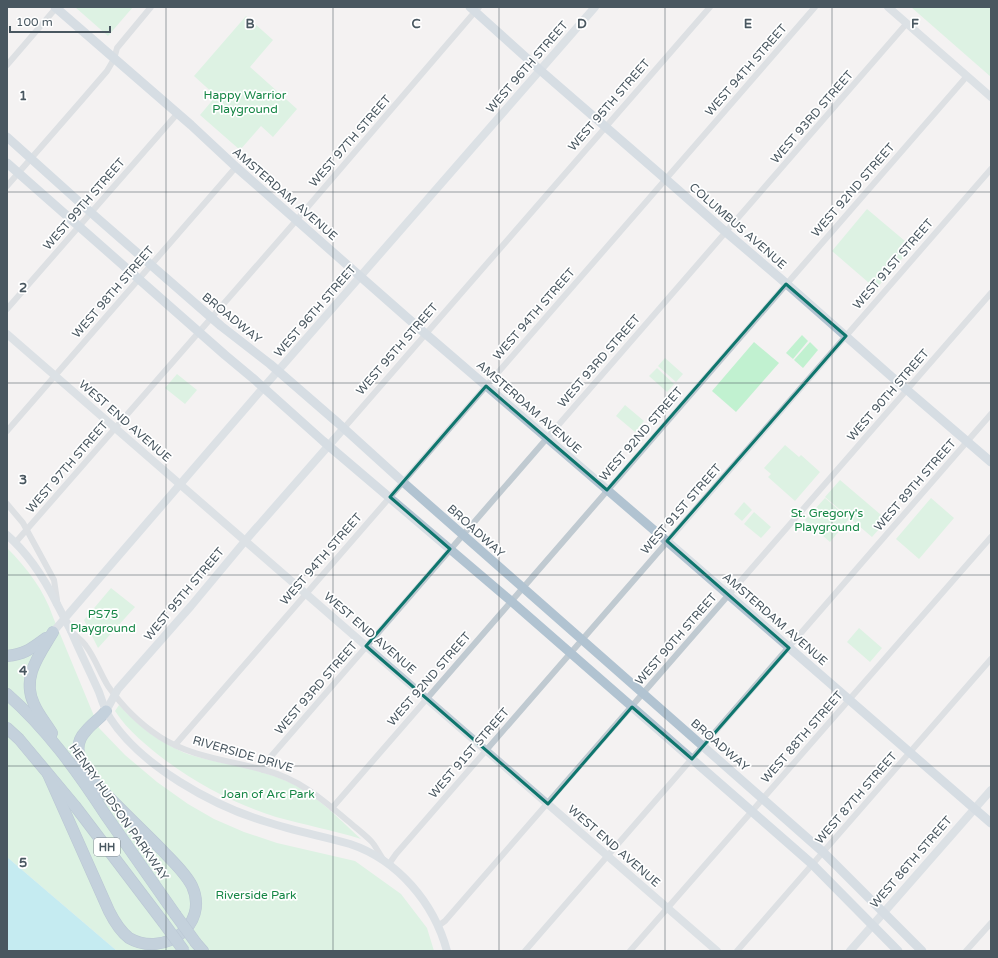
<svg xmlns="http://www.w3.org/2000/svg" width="998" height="958" font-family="'Varela Round',sans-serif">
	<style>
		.green { fill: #c1f1d0 }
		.water { fill: #8de2ef }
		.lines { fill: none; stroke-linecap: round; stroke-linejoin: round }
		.highway-casing { stroke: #7493ad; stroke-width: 12 }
		.street { stroke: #c0cad1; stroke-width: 6 }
		.secondary { stroke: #bfccd6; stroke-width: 8 }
		.primary { stroke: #b1c3d1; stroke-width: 9 }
		.highway { stroke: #89a8c1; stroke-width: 11 }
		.highway-bridge-casing { stroke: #7493ad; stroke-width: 12; stroke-linecap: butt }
		.secondary-bridge { stroke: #bfccd6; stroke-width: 8 }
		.highway-bridge { stroke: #89a8c1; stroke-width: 11 }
		.marked { fill: none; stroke: #0f766e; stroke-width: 3; stroke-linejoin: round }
		.grid { fill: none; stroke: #495760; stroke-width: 1; stroke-opacity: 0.55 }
		.labels { text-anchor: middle; stroke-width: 3.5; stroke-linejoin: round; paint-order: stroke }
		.shield { fill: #fff; stroke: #808990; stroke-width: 1 }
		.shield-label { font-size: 11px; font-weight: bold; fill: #495760 }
		.street-label { font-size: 12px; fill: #495760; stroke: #fff }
		.park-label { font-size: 12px; fill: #158645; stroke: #fff }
		.grid-label { font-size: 13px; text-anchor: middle; font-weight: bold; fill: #495760; stroke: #fff; stroke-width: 3.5; stroke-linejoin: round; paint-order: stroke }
	</style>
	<rect width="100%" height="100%" fill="#f4f2f2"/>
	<!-- green -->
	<g class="green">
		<polygon points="75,7 133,7 108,36"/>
		<polygon points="911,7 991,7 991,77"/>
		<polygon points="246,16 273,40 250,67 297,109 273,137 261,126 240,150 200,115 216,96 194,76"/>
		<polygon points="867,209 912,247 876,289 832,251"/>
		<polygon points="802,335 808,341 793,359 786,353"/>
		<polygon points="754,342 779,363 736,412 712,391"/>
		<polygon points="810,342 818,350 803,368 794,360"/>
		<polygon points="665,358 683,374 676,382 658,366"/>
		<polygon points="657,368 674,384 667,392 649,376"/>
		<polygon points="177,374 197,390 185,404 165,388"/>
		<polygon points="625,405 644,421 635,432 616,416"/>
		<polygon points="785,445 799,457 801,455 820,472 795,501 768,477 771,474 764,468"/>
		<polygon points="840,480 887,520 872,537 825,497"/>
		<polygon points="825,498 849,519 830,542 805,520"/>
		<polygon points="931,498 954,518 919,559 896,539"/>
		<polygon points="744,502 752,510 742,521 734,514"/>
		<polygon points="754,512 771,527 761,538 744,524"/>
		<path d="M 7,548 C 27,568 44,590 53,617 L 99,728 L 125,755 L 157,782 L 188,804 L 214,819 L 244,832 L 277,843 L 355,861 L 401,894 L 427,928 L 434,951 L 117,951 L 7,857 Z"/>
		<polygon points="111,588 135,607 98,648 84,620"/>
		<polygon points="859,628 882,648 870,662 847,642"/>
		<path d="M 119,705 C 139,727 165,747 194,756 C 222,764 252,767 279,778 C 312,790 335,815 361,839 C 333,830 304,825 276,817 C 235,804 199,785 165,760 C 147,746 128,731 115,711 Z"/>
	</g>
	<!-- water -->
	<polygon class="water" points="7,857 117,951 7,951"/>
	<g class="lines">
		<defs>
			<g id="highway">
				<path d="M 7,656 C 26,654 32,648 46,638"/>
				<path d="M 7,694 C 46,728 77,771 105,814 C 128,847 151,880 175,914"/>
				<polyline points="7,728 19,739 75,806 163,922"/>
				<path d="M 52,733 C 46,723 38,714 34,704 C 21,677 40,654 53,632"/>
				<path d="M 48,774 L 109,911 C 114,921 120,931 129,938 C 164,958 210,925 192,886 C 185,872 171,860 161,849 C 139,827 117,806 96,784 C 84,769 69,748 86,731 C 92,723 100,719 106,711"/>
				<polyline points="196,943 203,951"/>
			</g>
		</defs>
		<!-- highway casing -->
		<use href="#highway" class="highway-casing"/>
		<!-- street -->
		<g class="street">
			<polyline points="7,65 56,8"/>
			<polyline points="7,186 82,100 107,71 114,59 117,48 151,7"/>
			<polyline points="7,309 177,114"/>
			<polyline points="344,428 710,7"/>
			<polyline points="7,431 236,167"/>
			<polyline points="7,504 23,523 54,580 57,600"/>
			<polyline points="15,543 288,230 479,7"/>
			<path d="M 73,633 C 77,637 83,641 86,646 C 95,658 100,673 108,686 C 122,706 140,724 160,737 C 191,757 228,760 264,770 C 299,779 321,798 348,821 C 356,828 364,834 371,841 C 376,846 379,854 383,859"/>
			<polyline points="175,745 815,7"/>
			<polyline points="263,770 267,761 907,23"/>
			<polyline points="332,808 967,76"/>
			<polyline points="389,864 396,854 991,169"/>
			<polyline points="438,926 445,921 991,293"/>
			<polyline points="525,951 991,414"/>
			<polyline points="630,951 991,537"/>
			<polyline points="737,951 991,659"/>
			<polyline points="966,951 991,923"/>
		</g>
		<!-- secondary -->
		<g class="secondary">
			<polyline points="888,7 991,97"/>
			<polyline points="7,334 717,951"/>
			<path d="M 7,535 C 29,554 44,578 57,604"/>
			<path d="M 71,631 C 80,652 90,672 99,692 C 102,701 105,710 110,718 C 141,766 213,806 267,822 C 294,831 322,836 350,844 C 398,860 434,903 447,951"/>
			<polyline points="53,632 263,388 595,7"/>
			<polyline points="106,711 118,689 191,606 245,541 344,428"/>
			<polyline points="850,951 991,790"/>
		</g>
		<!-- primary -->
		<g class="primary">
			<polyline points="55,7 191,125 236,167 420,329 662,537 991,823"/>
			<polyline points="470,7 540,70 661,175 720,227 781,279 892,377 991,462"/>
			<polyline points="7,137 96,217 221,326 270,364 338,423 403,482 823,852 922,951"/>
			<polyline points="7,163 225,355 255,380 323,441 511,601 812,864 898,951"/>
		</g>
		<!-- highway -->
		<use href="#highway" class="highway"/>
		<defs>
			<g id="highway-bridge">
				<polyline points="175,914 196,943"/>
				<polyline points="163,922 184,951"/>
			</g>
		</defs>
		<!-- highway-bridge casing -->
		<use href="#highway-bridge" class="highway-bridge-casing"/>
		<!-- secondary-bridge -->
		<polyline class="secondary-bridge" points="57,604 71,631"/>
		<!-- highway-bridge -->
		<use href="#highway-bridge" class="highway-bridge"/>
	</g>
	<!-- marked area -->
	<path d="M0 0H998V958H0ZM 786,284 L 846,336 L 667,541 L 789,648 L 692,759 L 632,707 L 548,804 L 366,646 L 450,549 L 390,497 L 486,386 L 607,490 Z" fill="#f4f2f2" fill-opacity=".55" fill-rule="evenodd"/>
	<path class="marked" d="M 786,284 L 846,336 L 667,541 L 789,648 L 692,759 L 632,707 L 548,804 L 366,646 L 450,549 L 390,497 L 486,386 L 607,490 Z"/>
	<!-- grid -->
	<path class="grid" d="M 166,7 L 166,951M 333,7 L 333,951M 499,7 L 499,951M 665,7 L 665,951M 832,7 L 832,951M 7,192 L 991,192M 7,383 L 991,383M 7,575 L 991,575M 7,766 L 991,766"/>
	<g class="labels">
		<!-- shield labels -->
		<rect class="shield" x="94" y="838" width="26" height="18" rx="3"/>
		<g class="shield-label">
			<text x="107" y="851">HH</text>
		</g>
		<!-- street labels -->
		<g class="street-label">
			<text transform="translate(527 67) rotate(-49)" y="4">WEST 96TH STREET</text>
			<text transform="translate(746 70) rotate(-49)" y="4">WEST 94TH STREET</text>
			<text transform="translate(609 105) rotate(-49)" y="4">WEST 95TH STREET</text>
			<text transform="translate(812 117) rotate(-49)" y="4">WEST 93RD STREET</text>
			<text transform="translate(350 141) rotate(-49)" y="4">WEST 97TH STREET</text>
			<text transform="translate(853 190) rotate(-49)" y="4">WEST 92ND STREET</text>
			<text transform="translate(285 194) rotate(41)" y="4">AMSTERDAM AVENUE</text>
			<text transform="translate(84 204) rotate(-49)" y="4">WEST 99TH STREET</text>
			<text transform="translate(738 226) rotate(41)" y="4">COLUMBUS AVENUE</text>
			<text transform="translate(893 264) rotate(-49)" y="4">WEST 91ST STREET</text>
			<text transform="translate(113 292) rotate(-49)" y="4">WEST 98TH STREET</text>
			<text transform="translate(315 311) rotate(-49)" y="4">WEST 96TH STREET</text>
			<text transform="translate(534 314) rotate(-49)" y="4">WEST 94TH STREET</text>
			<text transform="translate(232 318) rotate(39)" y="4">BROADWAY</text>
			<text transform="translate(397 349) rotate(-49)" y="4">WEST 95TH STREET</text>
			<text transform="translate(599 361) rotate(-49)" y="4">WEST 93RD STREET</text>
			<text transform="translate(888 395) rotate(-49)" y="4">WEST 90TH STREET</text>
			<text transform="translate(529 407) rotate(41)" y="4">AMSTERDAM AVENUE</text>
			<text transform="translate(125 421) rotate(41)" y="4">WEST END AVENUE</text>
			<text transform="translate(641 434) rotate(-49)" y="4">WEST 92ND STREET</text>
			<text transform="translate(67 467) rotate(-49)" y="4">WEST 97TH STREET</text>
			<text transform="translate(915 485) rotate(-49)" y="4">WEST 89TH STREET</text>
			<text transform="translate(681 509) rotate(-49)" y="4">WEST 91ST STREET</text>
			<text transform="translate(476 531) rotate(42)" y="4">BROADWAY</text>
			<text transform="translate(321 559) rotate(-49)" y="4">WEST 94TH STREET</text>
			<text transform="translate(184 594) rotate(-50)" y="4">WEST 95TH STREET</text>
			<text transform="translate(775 619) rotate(41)" y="4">AMSTERDAM AVENUE</text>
			<text transform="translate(370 633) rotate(41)" y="4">WEST END AVENUE</text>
			<text transform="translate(676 639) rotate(-49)" y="4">WEST 90TH STREET</text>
			<text transform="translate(429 679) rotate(-49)" y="4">WEST 92ND STREET</text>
			<text transform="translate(316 688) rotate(-49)" y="4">WEST 93RD STREET</text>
			<text transform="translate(802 737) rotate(-49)" y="4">WEST 88TH STREET</text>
			<text transform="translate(720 745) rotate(41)" y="4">BROADWAY</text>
			<text transform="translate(469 753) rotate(-49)" y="4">WEST 91ST STREET</text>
			<text transform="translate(243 754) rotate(16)" y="4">RIVERSIDE DRIVE</text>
			<text transform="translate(856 798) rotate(-49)" y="4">WEST 87TH STREET</text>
			<text transform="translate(119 812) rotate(55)" y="4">HENRY HUDSON PARKWAY</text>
			<text transform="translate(614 846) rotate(41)" y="4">WEST END AVENUE</text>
			<text transform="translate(911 862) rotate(-49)" y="4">WEST 86TH STREET</text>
		</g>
		<!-- park labels -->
		<g class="park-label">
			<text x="245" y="99">Happy Warrior<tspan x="245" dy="14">Playground</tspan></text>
			<text x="827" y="517">St. Gregory's<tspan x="827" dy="14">Playground</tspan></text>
			<text x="103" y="618">PS75<tspan x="103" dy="14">Playground</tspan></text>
			<text x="268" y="798">Joan of Arc Park</text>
			<text x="256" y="899">Riverside Park</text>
		</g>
	</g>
	<g class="grid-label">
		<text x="250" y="28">B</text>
		<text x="416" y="28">C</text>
		<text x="582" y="28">D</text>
		<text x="748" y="28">E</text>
		<text x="915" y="28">F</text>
		<text x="23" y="100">1</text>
		<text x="23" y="292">2</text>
		<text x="23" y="484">3</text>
		<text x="23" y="675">4</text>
		<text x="23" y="867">5</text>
	</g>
	<!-- border -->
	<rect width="998" height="958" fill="none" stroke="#495760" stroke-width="16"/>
	<!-- scale -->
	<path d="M10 26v6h100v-6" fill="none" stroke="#495760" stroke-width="2"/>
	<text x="16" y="26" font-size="12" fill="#495760" stroke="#ffffff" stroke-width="3" paint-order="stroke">100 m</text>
</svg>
